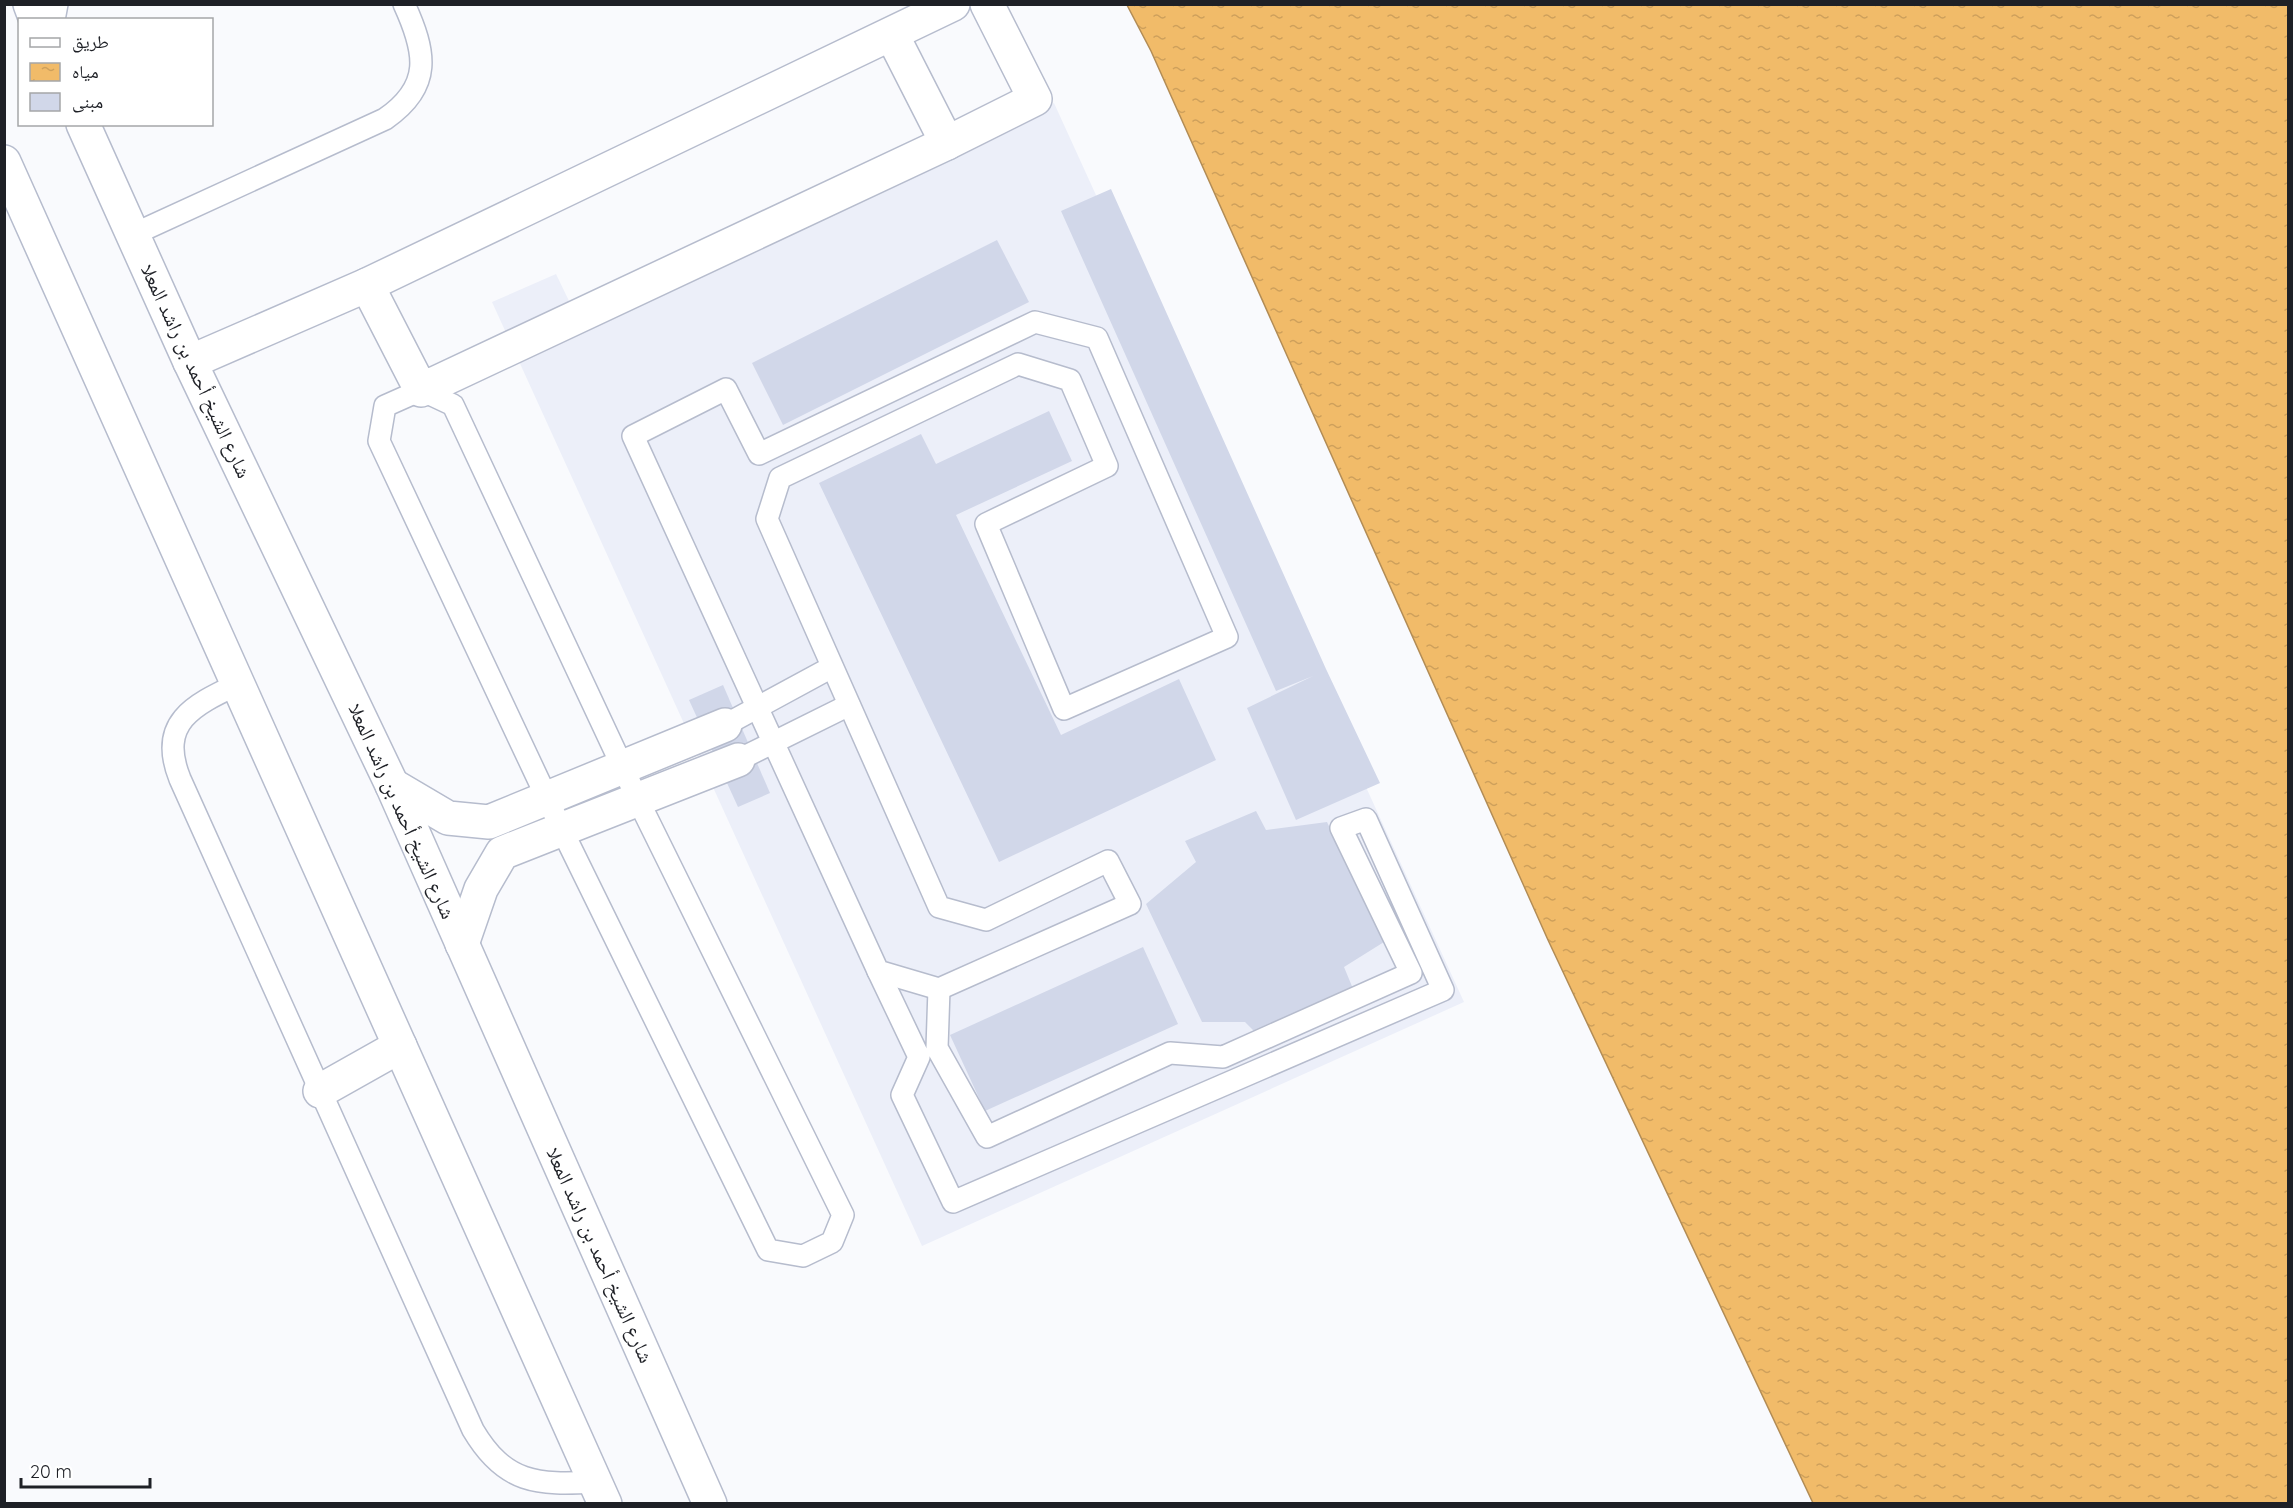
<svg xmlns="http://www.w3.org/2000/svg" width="2293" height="1508" font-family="Quicksand,'Noto Naskh Arabic',sans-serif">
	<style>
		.built { fill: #eceff9 }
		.water { fill: url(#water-ripples); stroke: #b28c55; stroke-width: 1.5 }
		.building { fill: #d1d7e9 }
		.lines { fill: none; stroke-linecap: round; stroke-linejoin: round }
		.service-casing { stroke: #b6bccd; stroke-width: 24 }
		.minor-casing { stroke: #b6bccd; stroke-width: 36 }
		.secondary-casing { stroke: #b6bccd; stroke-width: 36 }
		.service { stroke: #fff; stroke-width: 21 }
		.minor { stroke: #fff; stroke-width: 33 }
		.secondary { stroke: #fff; stroke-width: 33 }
		.labels { text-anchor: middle; stroke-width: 4.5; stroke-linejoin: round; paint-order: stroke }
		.street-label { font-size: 20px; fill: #1e2026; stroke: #fff }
	</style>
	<defs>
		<pattern id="water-ripples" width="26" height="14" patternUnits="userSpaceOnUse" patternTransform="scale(1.5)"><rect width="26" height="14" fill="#f1bb69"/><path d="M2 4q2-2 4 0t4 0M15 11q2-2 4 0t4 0" fill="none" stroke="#cea05b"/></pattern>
	</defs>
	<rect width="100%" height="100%" fill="#f9fafd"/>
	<!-- built -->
	<polygon class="built" points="1054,103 1464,1002 922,1246 492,302 556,274 583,330"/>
	<!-- water -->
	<polygon class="water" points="1127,5 2288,5 2288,1503 1813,1503 1548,940 1151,51"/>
	<!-- building -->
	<g class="building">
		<polygon points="1111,189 1326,669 1380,783 1296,820 1247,708 1313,676 1276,691 1061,211"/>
		<polygon points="997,240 1029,302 783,425 752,363"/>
		<polygon points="1049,411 1072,461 956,515 1061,735 1179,679 1216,760 999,862 819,483 921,434 936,464"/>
		<polygon points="723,685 770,793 738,807 689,700"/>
		<polygon points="1256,811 1266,830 1327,822 1384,942 1344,967 1356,996 1260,1037 1245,1022 1202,1022 1146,904 1196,862 1185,841"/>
		<polygon points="1143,947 1178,1024 985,1111 950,1035"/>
	</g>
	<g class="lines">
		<defs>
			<g id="service">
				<polyline points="54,20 57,4"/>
				<path d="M 132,235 L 385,119 C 433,86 426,52 404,4"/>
				<polygon points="1035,322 1097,338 1227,637 1064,709 986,524 1107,466 1070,380 1018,364 780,478 767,519 939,907 986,920 1108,861 1130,904 939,989 878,971 633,436 726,389 759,454"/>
				<polygon points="421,390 453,405 638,800 843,1215 832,1242 803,1256 768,1250 562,830 379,441 385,406"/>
				<path d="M 238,684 C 194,705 157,722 180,779 L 473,1430 C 505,1484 537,1485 595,1482"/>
				<polyline points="725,725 832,667"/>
				<polyline points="738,760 849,705"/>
				<polyline points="878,971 919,1057 902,1095 953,1202 1443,990 1366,819 1341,828 1411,973 1223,1057 1170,1053 987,1137 937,1048 939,989"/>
			</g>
			<g id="minor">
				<polyline points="892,35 947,143"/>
				<polyline points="367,285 421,390 947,143 1035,99 987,4"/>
				<polyline points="190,362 367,285 953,4"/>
				<polyline points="392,785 448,818 489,822 725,725"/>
				<polyline points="462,944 481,889 502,853 738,760"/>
			</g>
			<g id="secondary">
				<polyline points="30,4 36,20"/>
				<polyline points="83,124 190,362 392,785 710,1504"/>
				<polyline points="4,162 605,1504"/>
				<polyline points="320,1091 400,1046"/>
			</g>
		</defs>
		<!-- service casing -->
		<use href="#service" class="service-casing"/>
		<!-- minor casing -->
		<use href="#minor" class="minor-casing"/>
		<!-- secondary casing -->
		<use href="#secondary" class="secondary-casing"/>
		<!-- service -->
		<use href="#service" class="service"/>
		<!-- minor -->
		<use href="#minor" class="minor"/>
		<!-- secondary -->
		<use href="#secondary" class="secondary"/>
	</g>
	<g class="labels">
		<!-- street labels -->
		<g class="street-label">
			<text transform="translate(196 371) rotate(65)" y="7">شارع الشيخ أحمد بن راشد المعلا</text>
			<text transform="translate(402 811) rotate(66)" y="7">شارع الشيخ أحمد بن راشد المعلا</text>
			<text transform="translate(600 1255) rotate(66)" y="7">شارع الشيخ أحمد بن راشد المعلا</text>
		</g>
	</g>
	<!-- border -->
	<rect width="2293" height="1508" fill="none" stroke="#1e2026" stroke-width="12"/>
	<!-- legend -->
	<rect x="18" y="18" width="195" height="108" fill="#ffffff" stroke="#a5a6a8" stroke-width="1.5"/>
	<rect x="30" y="38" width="30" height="9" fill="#ffffff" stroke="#a5a6a8" stroke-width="1.5"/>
	<text x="72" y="48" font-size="18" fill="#1e2026">طريق</text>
	<rect x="30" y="63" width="30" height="18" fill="url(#water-ripples)" stroke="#a5a6a8" stroke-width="1.5"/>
	<text x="72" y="78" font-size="18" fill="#1e2026">مياه</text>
	<rect x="30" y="93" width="30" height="18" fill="#d1d7e9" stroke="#a5a6a8" stroke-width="1.5"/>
	<text x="72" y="108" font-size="18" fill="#1e2026">مبنى</text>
	<!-- scale -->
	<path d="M21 1478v9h129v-9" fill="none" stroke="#1e2026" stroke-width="3"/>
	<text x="30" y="1478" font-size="18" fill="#1e2026" stroke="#ffffff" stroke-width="4.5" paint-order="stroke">20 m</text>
</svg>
